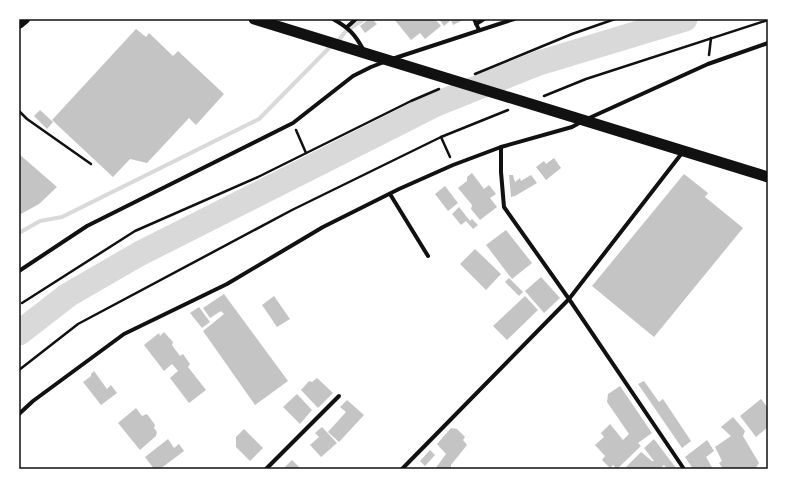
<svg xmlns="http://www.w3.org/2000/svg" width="787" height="488" font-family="'Zilla Slab',serif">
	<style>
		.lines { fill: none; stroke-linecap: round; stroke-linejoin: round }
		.stream { stroke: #d9d9d9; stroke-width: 4 }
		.river { stroke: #d9d9d9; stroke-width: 25 }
		.building { fill: #c4c4c4 }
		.path { stroke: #111; stroke-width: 2.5 }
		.minor { stroke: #111; stroke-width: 4 }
		.primary { stroke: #111; stroke-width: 10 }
		.trunk { stroke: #111; stroke-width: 11 }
		.neatline { fill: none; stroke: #111; stroke-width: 1.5 }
	</style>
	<rect width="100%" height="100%" fill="#fff"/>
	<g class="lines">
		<!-- stream -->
		<polyline class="stream" points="19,233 40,221 62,217 259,119 329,48 339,40 345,32 364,19"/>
		<!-- river -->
		<polyline class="river" points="19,333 68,295 139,254 434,105 539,63 685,19"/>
	</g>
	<!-- building -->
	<g class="building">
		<polygon points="369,19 377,19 374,21 377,24 365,33 360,26"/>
		<polygon points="394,19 435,19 441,26 425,39 420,33 411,40"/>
		<polygon points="439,19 465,19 453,25 451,20 444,26"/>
		<polygon points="136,29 146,37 149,33 173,56 178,51 224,94 196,125 189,118 147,163 130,159 113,177 52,120"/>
		<polygon points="40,110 53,122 47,129 34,116"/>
		<polygon points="19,154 57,187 39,204 19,215"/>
		<polygon points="554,158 561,168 546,180 536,167 544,161 546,164"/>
		<polygon points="472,173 484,189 489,185 496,194 490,198 497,207 480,220 471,209 472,205 458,188 467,181 467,177"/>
		<polygon points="684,174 708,193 705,197 743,228 654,337 592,286"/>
		<polygon points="509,175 513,175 515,182 520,178 521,181 531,175 537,183 515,196 511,197"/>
		<polygon points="445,186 458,203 448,211 435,194"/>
		<polygon points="459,207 470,221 472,219 478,225 473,229 466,221 461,225 452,214"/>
		<polygon points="506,230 532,263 512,279 486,245"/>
		<polygon points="475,249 501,274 486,290 460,264"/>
		<polygon points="541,277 560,298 544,313 525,291"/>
		<polygon points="509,278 523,292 519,296 505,282"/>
		<polygon points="224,294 288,381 255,405 203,331 224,314 221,311 210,318 203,308"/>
		<polygon points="274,296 290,319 277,327 262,305"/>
		<polygon points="525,296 538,310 507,340 493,326"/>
		<polygon points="199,307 210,322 202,328 190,313"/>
		<polygon points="164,332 173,342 172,345 180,356 183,354 190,364 188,367 206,390 189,403 170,378 178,371 172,364 164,371 144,345 159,333 160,336"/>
		<polygon points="94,371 107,389 111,385 117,393 101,405 83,382 91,376 91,374"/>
		<polygon points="317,378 333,393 318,408 301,390 309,381 312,382"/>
		<polygon points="644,381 659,402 663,399 691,441 682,448 638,384"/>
		<polygon points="620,386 652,433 638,443 641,446 617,469 613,465 610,468 602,460 605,456 595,445 604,437 601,433 610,424 623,440 629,434 607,402 608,394"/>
		<polygon points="297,394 312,410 300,424 283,407"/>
		<polygon points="761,399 768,408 768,427 756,437 740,416"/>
		<polygon points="347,400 364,415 339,442 328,432 346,412 340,407"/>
		<polygon points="136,408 142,416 147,414 155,425 154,428 157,432 156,436 140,450 118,423"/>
		<polygon points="733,417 745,431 743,436 759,463 755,469 723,469 719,463 722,461 715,447 731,436 721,427"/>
		<polygon points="322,427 337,443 321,457 310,445 319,437 315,433"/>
		<polygon points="451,428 457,429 465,437 463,440 467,445 451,465 451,469 435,469 446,454 437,444"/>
		<polygon points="244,429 263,448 250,461 236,447 236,437"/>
		<polygon points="168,439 174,448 179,444 184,451 160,469 154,469 145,457"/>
		<polygon points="654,439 676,468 674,469 667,469 664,465 660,469 629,469 626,467 641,452 652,461 654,461 644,448"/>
		<polygon points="707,440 714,451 706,457 713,469 693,469 685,457"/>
		<polygon points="430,450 435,455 425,466 420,461"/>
		<polygon points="292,460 301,469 283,469"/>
	</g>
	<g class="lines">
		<!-- path -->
		<g class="path">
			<polyline points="709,55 711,38"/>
			<polyline points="475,74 572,34 615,19"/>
			<polyline points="544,96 586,79 768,20"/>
			<polyline points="19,111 27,119 91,164"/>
			<polyline points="296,130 306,153"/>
			<polyline points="441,137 450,157"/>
			<polyline points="22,303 135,231 258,177 411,101 439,89"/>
			<polyline points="19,370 78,324 292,210 441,137 508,110"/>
		</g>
		<!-- minor -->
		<g class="minor">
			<path d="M 333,19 C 349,28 355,34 364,51"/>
			<polyline points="474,19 479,30"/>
			<polyline points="476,24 484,19"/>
			<polyline points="347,27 356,19"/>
			<polyline points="392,59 514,19"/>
			<polyline points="587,119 708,64 768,43"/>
			<polyline points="501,147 501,172 504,207 569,299 684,469"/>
			<polyline points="390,194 428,256"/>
			<polyline points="19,271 87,226 293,123 353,76 371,67 384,62"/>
			<polyline points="19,414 33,401 124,334 227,284 323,227 399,189 453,165 501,147 572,127 581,122"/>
			<polyline points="266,469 339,396"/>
			<polyline points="402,469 569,299 682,153"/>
		</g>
		<!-- primary -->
		<polyline class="primary" points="19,24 25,19"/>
		<!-- trunk -->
		<polyline class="trunk" points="254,19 768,177"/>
	</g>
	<!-- border -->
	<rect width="787" height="488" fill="none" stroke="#ffffff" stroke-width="40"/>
	<rect x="20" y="20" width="747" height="448" class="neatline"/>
</svg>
